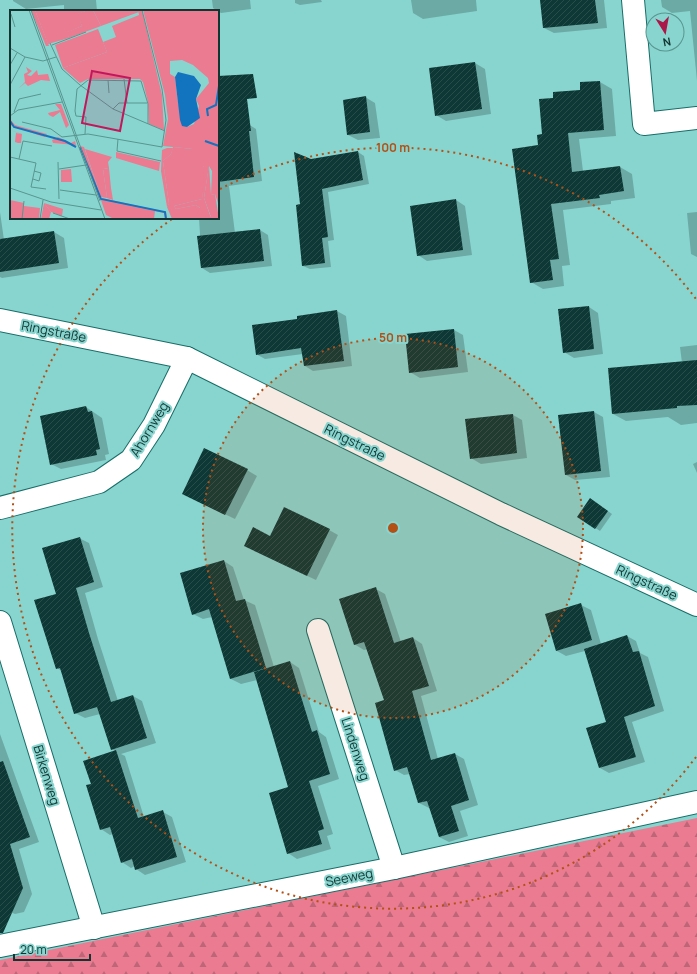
<svg xmlns="http://www.w3.org/2000/svg" width="697" height="974" font-family="Manrope,sans-serif">
	<style>
		.forest { fill: url(#forest-firs) }
		.shadow { fill: #0003 }
		.building { fill: url(#building-hatch) }
		.lines { fill: none; stroke-linecap: round; stroke-linejoin: round }
		.street-casing { stroke: #186d68; stroke-width: 24 }
		.street { stroke: #fff; stroke-width: 22 }
		.ring { fill: none; stroke: #b35015; stroke-width: 2; stroke-dasharray: 2 4 }
		.labels { text-anchor: middle; stroke-width: 4; stroke-linejoin: round; paint-order: stroke }
		.street-label { font-size: 13px; fill: #133431; stroke: #88d5cf }
		.inset-river { fill: none; stroke: #1274be; stroke-width: 2 }
		.inset-road { fill: none; stroke: #599590; stroke-width: 1 }
		.view { fill: #c2185b; fill-opacity: 0.15; stroke: #c2185b; stroke-width: 2 }
		.inset-edge { fill: none; stroke: #133431; stroke-width: 2 }
		.centre { fill: #b35015; stroke: #88d5cf; stroke-width: 2 }
		.ring-label { font-size: 12px; text-anchor: middle; font-weight: bold; fill: #b35015; stroke: #88d5cf; stroke-width: 4; stroke-linejoin: round; paint-order: stroke }
	</style>
	<defs>
		<pattern id="forest-firs" width="22" height="20" patternUnits="userSpaceOnUse"><rect width="22" height="20" fill="#ea7b91"/><path d="M5 1l3.5 6h-7zM16 11l3.5 6h-7z" fill="#bc6677"/></pattern>
		<pattern id="building-hatch" width="6" height="6" patternUnits="userSpaceOnUse"><rect width="6" height="6" fill="#0d3835"/><path d="M-1 1l2-2M0 6l6-6M5 7l2-2" fill="none" stroke="#274d4a"/></pattern>
	</defs>
	<rect width="100%" height="100%" fill="#88d5cf"/>
	<!-- forest -->
	<polygon class="forest" points="697,818 697,974 0,974 0,960"/>
	<!-- shadow -->
	<g class="shadow">
		<polygon points="13,0 96,0 97,11 64,11 64,5 26,9 13,1"/>
		<polygon points="212,0 250,0 251,9 221,13 213,8"/>
		<polygon points="295,0 321,0 322,2 300,5 295,3"/>
		<polygon points="411,0 476,0 477,11 423,19 413,13"/>
		<polygon points="541,0 604,0 607,28 554,33 544,28"/>
		<polygon points="661,0 697,0 697,81 690,11 672,13 662,7"/>
		<polygon points="475,63 485,69 491,114 446,121 436,115 430,69"/>
		<polygon points="600,82 612,89 616,136 579,139 583,171 620,167 632,174 635,198 611,201 611,204 563,210 570,265 562,266 564,286 543,289 531,282 539,146 554,99 581,91 581,83"/>
		<polygon points="365,97 375,103 380,138 358,140 348,135"/>
		<polygon points="248,124 256,129 262,181 229,186 235,233 260,230 268,235 272,266 210,273 202,268 199,218 218,218 218,128"/>
		<polygon points="358,152 364,156 369,184 328,192 334,240 328,241 331,267 310,269 303,266 311,160"/>
		<polygon points="456,200 465,206 472,255 427,261 418,255"/>
		<polygon points="0,212 4,240 54,232 64,238 68,268 2,278 0,277"/>
		<polygon points="697,212 697,257 691,254 687,213"/>
		<polygon points="589,307 598,313 603,354 574,358 564,352"/>
		<polygon points="337,311 346,316 352,366 313,371 305,366 303,354 265,359 256,354"/>
		<polygon points="454,330 463,335 468,372 420,378 410,372"/>
		<polygon points="697,345 697,423 681,425 668,417 626,421 613,414 682,363 680,347"/>
		<polygon points="86,407 102,418 109,454 105,455 106,460 61,469 51,464"/>
		<polygon points="594,412 603,417 610,477 575,480 566,475"/>
		<polygon points="513,415 522,420 527,458 481,464 471,458"/>
		<polygon points="697,462 697,473 693,464"/>
		<polygon points="247,470 257,476 235,519 193,499"/>
		<polygon points="595,502 612,514 600,531 579,517"/>
		<polygon points="329,530 338,535 316,580 254,551 270,537"/>
		<polygon points="79,538 89,543 103,587 85,593 98,639 118,701 133,696 142,701 156,743 121,754 125,756 144,817 163,812 172,817 186,862 145,875 136,869 135,866 131,868 122,862 113,834 110,835 101,829 115,751 112,749 100,714 85,718 75,713 62,671 57,668 57,594"/>
		<polygon points="224,561 233,567 244,600 255,605 274,667 290,662 299,668 319,732 326,737 339,779 318,786 333,834 327,836 331,849 297,859 288,853 290,788 257,680 241,684 231,679 212,617 203,619 193,614"/>
		<polygon points="376,589 385,594 401,642 413,638 422,644 437,691 421,696 438,759 455,754 464,759 478,805 460,811 468,836 449,842 439,837 430,808 429,808 419,803 410,774 404,775 395,770 385,701 368,649 364,650 354,644"/>
		<polygon points="581,605 591,610 601,644 627,636 636,641 640,653 648,657 664,711 632,722 645,762 609,773 600,768 608,722 585,651 566,656 557,651"/>
		<polygon points="0,734 39,842 19,849 32,894 24,912 15,914 0,908"/>
	</g>
	<!-- building -->
	<g class="building">
		<polygon points="540,0 595,0 598,23 543,28"/>
		<polygon points="475,62 482,109 435,116 429,68"/>
		<polygon points="253,74 257,98 247,99 251,131 249,131 254,177 218,182 218,76"/>
		<polygon points="600,81 604,130 568,133 572,172 620,166 624,191 599,195 600,198 551,204 559,259 550,260 553,280 530,283 512,149 538,145 537,135 542,134 539,99 553,98 553,92 580,90 580,82"/>
		<polygon points="366,96 370,132 347,135 343,100"/>
		<polygon points="358,151 363,180 322,189 328,237 322,238 325,263 302,266 296,205 300,204 294,152 311,159"/>
		<polygon points="456,199 463,250 417,256 410,206"/>
		<polygon points="260,229 264,261 201,268 197,236"/>
		<polygon points="54,231 59,263 0,272 0,239"/>
		<polygon points="589,306 594,349 563,353 558,309"/>
		<polygon points="337,310 344,361 304,366 301,348 256,355 252,325 297,319 297,316"/>
		<polygon points="454,329 458,367 409,373 405,334"/>
		<polygon points="697,360 697,405 677,406 677,408 612,414 608,368"/>
		<polygon points="86,406 88,412 92,411 100,449 96,450 97,455 50,465 40,416"/>
		<polygon points="594,411 601,471 565,475 558,415"/>
		<polygon points="513,414 517,453 470,459 465,419"/>
		<polygon points="204,448 248,469 225,515 182,494"/>
		<polygon points="590,498 608,511 595,529 577,517"/>
		<polygon points="284,507 330,529 307,576 244,546 253,527 270,536"/>
		<polygon points="80,537 94,582 76,588 89,633 111,702 133,695 147,738 111,750 97,707 74,714 60,668 56,669 34,600 56,594 42,548"/>
		<polygon points="224,560 236,601 245,599 266,668 230,679 209,609 192,615 180,573"/>
		<polygon points="376,587 394,643 413,637 429,686 412,691 431,760 455,753 469,800 451,806 459,831 439,837 427,801 418,803 407,767 394,771 375,703 384,700 364,642 354,645 339,599"/>
		<polygon points="581,603 592,640 556,651 545,614"/>
		<polygon points="627,635 633,652 639,651 655,706 624,717 636,757 599,768 586,728 606,722 584,649"/>
		<polygon points="290,661 312,732 317,730 330,774 309,781 324,829 318,831 322,844 287,854 269,793 288,787 254,672"/>
		<polygon points="116,750 138,818 163,810 177,857 135,870 132,859 121,863 110,827 100,830 86,785 91,784 83,761"/>
		<polygon points="3,761 30,837 10,844 23,888 3,933 0,933 0,762"/>
	</g>
	<g class="lines">
		<defs>
			<g id="street">
				<polyline points="633,0 644,124 697,118"/>
				<polyline points="0,320 187,358 501,514 697,605"/>
				<polyline points="0,508 99,482 131,460 154,425 187,358"/>
				<polyline points="0,622 94,928"/>
				<polyline points="318,630 394,868"/>
				<polyline points="0,946 394,868 697,802"/>
			</g>
		</defs>
		<!-- street casing -->
		<use href="#street" class="street-casing"/>
		<!-- street -->
		<use href="#street" class="street"/>
	</g>
	<!-- distance rings -->
	<circle cx="393" cy="528" r="190" fill="#b35015" fill-opacity=".12"/>
	<g class="ring">
		<circle cx="393" cy="528" r="190"/>
		<path d="M696 757A380 380 0 1 1 172 219M220 189A380 380 0 0 1 696 299"/>
	</g>
	<g class="labels">
		<!-- street labels -->
		<g class="street-label">
			<text transform="translate(54 331) rotate(11)" y="5">Ringstraße</text>
			<text transform="translate(149 429) rotate(-59)" y="5">Ahornweg</text>
			<text transform="translate(355 442) rotate(26)" y="5">Ringstraße</text>
			<text transform="translate(647 582) rotate(25)" y="5">Ringstraße</text>
			<text transform="translate(356 749) rotate(72)" y="5">Lindenweg</text>
			<text transform="translate(47 775) rotate(73)" y="5">Birkenweg</text>
			<text transform="translate(349 877) rotate(-11)" y="5">Seeweg</text>
		</g>
	</g>
	<!-- overview -->
	<g transform="translate(10 10)">
		<rect width="209" height="209" fill="#88d5cf"/>
		<path d="M 21,0 L 25,0 L 39,36 L 36,36 ZM 0,120 L 12,124 L 11,133 L 0,133 L 8,133 L 5,132 L 6,123 L 11,124 ZM 163,137 L 183,139 L 194,157 L 195,166 L 192,189 L 164,196 L 166,199 L 186,195 L 201,207 L 194,188 L 199,155 L 201,185 L 205,184 L 209,209 L 162,209 L 157,197 L 159,194 L 153,151 L 161,144 ZM 75,139 L 102,147 L 98,152 L 99,158 L 93,159 L 97,188 L 91,187 ZM 0,190 L 14,193 L 14,196 L 30,198 L 29,209 L 0,209 ZM 34,193 L 41,202 L 39,209 L 31,209 Z" fill="#ea7b91"/>
		<path d="M 78,0 L 83,0 L 91,16 L 59,28 L 57,22 L 72,16 L 67,4 ZM 128,0 L 132,0 L 152,85 L 154,120 L 139,114 L 138,92 L 133,72 L 130,69 L 78,69 L 70,73 L 53,58 L 97,42 L 93,32 L 106,27 L 102,16 L 129,5 ZM 133,0 L 209,0 L 209,196 L 205,184 L 201,185 L 202,161 L 199,156 L 194,188 L 201,208 L 187,203 L 190,198 L 186,195 L 166,199 L 164,196 L 192,189 L 194,157 L 180,144 L 183,139 L 153,136 L 158,109 L 155,85 ZM 172,50 L 183,55 L 198,68 L 199,73 L 186,89 L 189,96 L 184,114 L 177,117 L 168,93 L 165,67 L 160,64 L 160,51 ZM 16,57 L 22,61 L 17,65 L 21,66 L 27,60 L 28,65 L 38,64 L 40,71 L 31,70 L 18,76 L 15,73 L 8,79 L 15,72 L 14,64 L 18,62 ZM 45,94 L 51,94 L 59,115 L 56,118 L 50,102 L 43,107 L 39,105 L 38,103 L 50,100 ZM 0,109 L 5,115 L 37,124 L 35,127 L 28,125 L 0,115 ZM 48,127 L 61,133 L 65,131 L 66,135 L 43,133 L 42,130 ZM 70,136 L 74,137 L 91,187 L 89,188 ZM 157,138 L 163,138 L 161,144 L 153,151 L 159,194 L 157,197 L 151,161 L 152,140 ZM 92,188 L 156,202 L 157,209 L 155,209 L 154,203 L 90,190 ZM 34,193 L 53,199 L 52,206 L 41,202 Z" fill="#ea7b91" fill-rule="evenodd"/>
		<path d="M 25,0 L 78,0 L 68,4 L 72,16 L 58,22 L 59,28 L 38,34 ZM 83,0 L 128,0 L 129,2 L 91,16 ZM 88,19 L 97,42 L 53,58 L 45,35 Z" fill="#ea7b91"/>
		<path d="M 106,142 L 150,152 L 149,161 L 106,148 ZM 99,158 L 101,178 L 103,190 L 97,188 L 93,159 ZM 61,159 L 62,172 L 51,172 L 51,160 ZM 91,190 L 145,201 L 144,209 L 104,209 L 96,205 Z" fill="#ea7b91"/>
		<path d="M 168,62 L 184,66 L 191,75 L 186,89 L 190,108 L 177,117 L 172,116 L 170,110 L 165,67 Z" fill="#1274be"/>
		<path class="inset-river" d="M 198,106 L 197,99 L 206,95 L 209,76M 0,111 L 4,117 L 55,131 L 66,137M 195,131 L 209,136M 70,137 L 91,189 L 155,202 L 156,209"/>
		<path class="inset-road" d="M 19,0 L 95,209M 21,0 L 90,191M 1,4 L 5,17M 40,33 L 52,59 L 70,75 L 103,99 L 155,121M 42,35 L 76,22M 0,38 L 15,47 L 33,51 L 46,47M 0,55 L 7,43M 114,69 L 117,93M 98,70 L 99,83M 0,75 L 15,47M 103,99 L 109,93 L 137,93M 4,102 L 9,89 L 31,84M 0,106 L 8,100 L 52,92M 12,112 L 41,119 L 52,127 L 78,124 L 152,137 L 156,110 L 152,79 L 132,0M 75,124 L 76,107 L 66,106 L 65,101 L 67,79 L 78,70 L 131,71 L 138,94 L 138,114M 108,129 L 107,141 L 151,151M 0,147 L 26,153 L 21,177 L 36,179M 9,149 L 13,131 L 42,136M 48,152 L 49,189M 49,159 L 76,155M 23,169 L 29,171 L 31,163 L 24,161M 0,178 L 41,192 L 91,200M 50,180 L 86,185M 43,203 L 60,209M 12,209 L 14,191M 30,209 L 33,190"/>
		<path class="view" d="M 82,61 L 120,68 L 110,121 L 72,113 Z"/>
		<rect width="209" height="209" class="inset-edge"/>
	</g>
	<circle cx="393" cy="528" r="6" class="centre"/>
	<g class="ring-label">
		<text x="393" y="152">100 m</text>
		<text x="393" y="342">50 m</text>
	</g>
	<!-- north arrow -->
	<g transform="translate(665 32) rotate(169)"><circle r="19" fill="#88d5cf" stroke="#599590"/>
	<path d="M0-3L7 15L0 10L-7 15Z" fill="#ab1749"/>
	<text y="-6" font-size="11" font-weight="bold" text-anchor="middle" fill="#133431">N</text>
	</g>
	<!-- scale -->
	<path d="M14 954v6h76v-6" fill="none" stroke="#133431" stroke-width="2"/>
	<text x="20" y="954" font-size="12" fill="#133431" stroke="#88d5cf" stroke-width="3" paint-order="stroke">20 m</text>
</svg>
